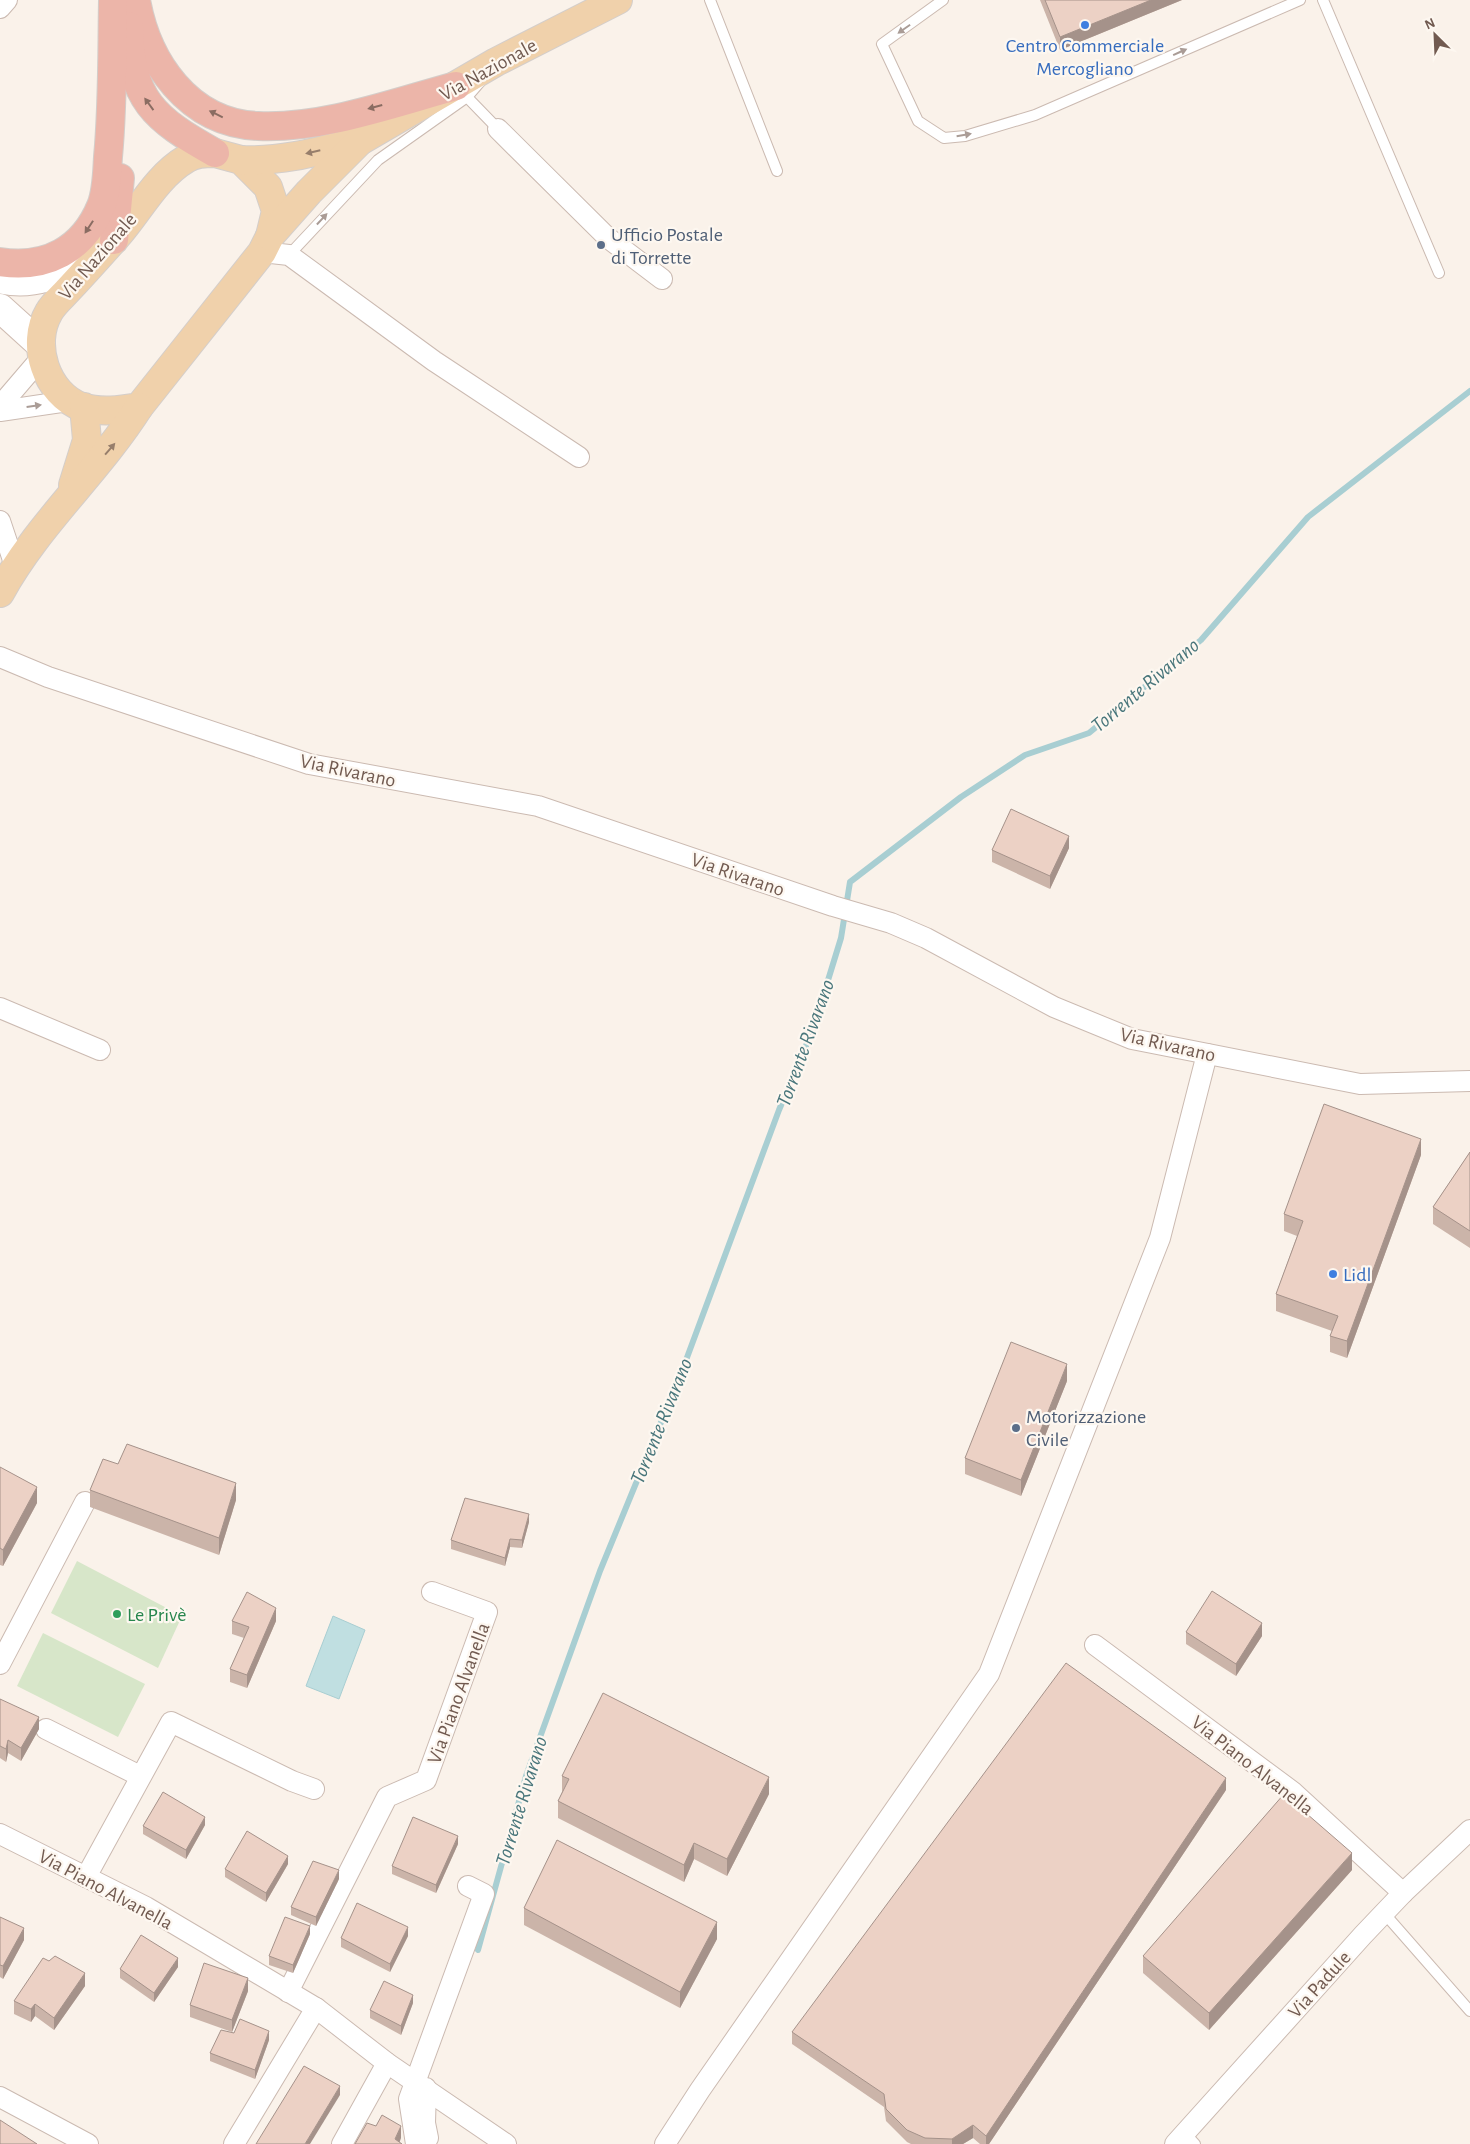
<svg xmlns="http://www.w3.org/2000/svg" width="1470" height="2144" font-family="'Alegreya Sans',sans-serif">
	<style>
		.green { fill: #d7e6c9 }
		.water { fill: #c0dfe1; stroke: #a8ced2 }
		.lines { fill: none; stroke-linecap: round; stroke-linejoin: round }
		.stream { stroke: #a8ced2; stroke-width: 6 }
		.service-casing { stroke: #cbbab1; stroke-width: 12 }
		.minor-casing { stroke: #cbbab1; stroke-width: 22 }
		.secondary-casing { stroke: #cfbcb2; stroke-width: 30 }
		.primary-casing { stroke: #d4ceca; stroke-width: 30 }
		.motorway-casing { stroke: #d4ceca; stroke-width: 30 }
		.service { stroke: #fff; stroke-width: 10 }
		.minor { stroke: #fff; stroke-width: 20 }
		.secondary { stroke: #fff; stroke-width: 28 }
		.primary { stroke: #f0d1ab; stroke-width: 28 }
		.motorway { stroke: #ecb5a9; stroke-width: 28 }
		.wall { fill: #cbb4a9 }
		.shaded-wall { fill: #a5928a }
		.building { fill: #ecd1c5; stroke: #a5928a }
		.oneway { fill: #aa9c96 }
		.oneway2 { fill: #8a6c62 }
		.oneway3 { fill: #977e6b }
		.shop-dot { fill: #3f7fe0; stroke: #fdf7f0; stroke-width: 2 }
		.service-dot { fill: #5c6f8a; stroke: #fdf7f0; stroke-width: 2 }
		.leisure-dot { fill: #2e9e5b; stroke: #fdf7f0; stroke-width: 2 }
		.labels { text-anchor: middle; stroke-width: 4.5; stroke-linejoin: round; paint-order: stroke }
		.shop-label { font-size: 20px; fill: #366cbe; stroke: #fdf7f0 }
		.street-label { font-size: 20px; fill: #715a50; stroke: #fdf7f0 }
		.service-label { font-size: 20px; fill: #4e5e75; stroke: #fdf7f0; text-anchor: start }
		.leisure-label { font-size: 20px; fill: #27864d; stroke: #fdf7f0; text-anchor: start }
		.water-label { font-size: 21px; font-style: italic; fill: #49767b; stroke: #fdf7f0 }
	</style>
	<rect width="100%" height="100%" fill="#faf2ea"/>
	<!-- green -->
	<g class="green">
		<polygon points="77,1561 182,1616 158,1668 51,1613"/>
		<polygon points="43,1633 145,1684 118,1737 17,1686"/>
	</g>
	<!-- water -->
	<polygon class="water" points="333,1616 365,1630 339,1699 306,1686"/>
	<g class="lines">
		<!-- stream -->
		<polyline class="stream" points="478,1950 526,1776 600,1571 682,1371 779,1110 813,1029 841,938 850,882 961,797 1025,755 1089,733 1201,640 1308,517 1470,391"/>
		<defs>
			<g id="service">
				<polyline points="710,0 777,171"/>
				<polyline points="943,0 882,44 918,121 944,138 965,136 1035,115 1300,0"/>
				<polyline points="1323,0 1439,273"/>
				<polyline points="464,94 498,129"/>
				<polyline points="289,255 378,160 467,97 480,82"/>
				<polyline points="1384,1913 1470,2011"/>
				<polyline points="1185,2133 1195,2144"/>
			</g>
			<g id="minor">
				<polyline points="0,8 7,0"/>
				<polyline points="498,129 608,238 662,279"/>
				<polyline points="262,252 289,255 434,361 579,457"/>
				<polyline points="0,406 42,357"/>
				<polyline points="0,411 68,401"/>
				<polyline points="0,521 15,566"/>
				<polyline points="0,657 48,677 309,764 538,806 833,906 891,923 926,938 1054,1007 1132,1039 1360,1084 1470,1081"/>
				<polyline points="0,1008 100,1050"/>
				<polyline points="1095,1645 1293,1792 1403,1893"/>
				<polyline points="0,1664 85,1502"/>
				<polyline points="46,1729 140,1776"/>
				<polyline points="0,1834 146,1907 316,2008 387,2063 506,2144"/>
				<polyline points="86,1877 171,1722 292,1781 314,1789"/>
				<polyline points="288,1992 387,1797 426,1780 487,1612 432,1592"/>
				<polyline points="426,2088 425,2123 428,2138"/>
				<polyline points="0,2097 88,2144"/>
				<polyline points="234,2144 316,2008"/>
				<polyline points="342,2144 387,2063"/>
				<polyline points="416,2144 409,2099 484,1894 468,1886"/>
				<polyline points="665,2144 700,2090 989,1674 1160,1238 1207,1054"/>
				<polyline points="1175,2144 1363,1935 1403,1893 1470,1830"/>
			</g>
			<g id="secondary">
				<path d="M 0,279 C 38,289 70,268 102,252"/>
				<polyline points="0,308 41,345"/>
			</g>
			<g id="primary">
				<path d="M 215,153 L 241,160 L 268,187 L 276,211 L 270,236 L 262,252 L 139,407 C 120,410 101,413 82,407 C 46,394 30,344 49,312 C 54,303 63,296 69,289 C 86,271 102,253 118,235 C 139,211 157,176 186,159 C 195,153 205,153 215,153 Z"/>
				<path d="M 241,160 C 282,162 320,151 360,141"/>
				<polyline points="270,236 309,192 360,141 496,62 618,0"/>
				<polyline points="73,485 87,440 84,407"/>
				<path d="M 0,593 C 37,525 97,473 139,407"/>
			</g>
			<g id="motorway">
				<path d="M 136,0 C 147,62 188,123 258,126 C 324,129 393,103 456,86"/>
				<path d="M 129,26 C 130,100 154,119 215,153"/>
				<polyline points="114,240 120,178"/>
				<path d="M 0,262 C 46,269 83,250 101,206 C 107,191 107,173 108,157 C 113,105 112,53 113,0"/>
			</g>
		</defs>
		<!-- service casing -->
		<use href="#service" class="service-casing"/>
		<!-- minor casing -->
		<use href="#minor" class="minor-casing"/>
		<!-- secondary casing -->
		<use href="#secondary" class="secondary-casing"/>
		<!-- primary casing -->
		<use href="#primary" class="primary-casing"/>
		<!-- motorway casing -->
		<use href="#motorway" class="motorway-casing"/>
		<!-- service -->
		<use href="#service" class="service"/>
		<!-- minor -->
		<use href="#minor" class="minor"/>
		<!-- secondary -->
		<use href="#secondary" class="secondary"/>
		<!-- primary -->
		<use href="#primary" class="primary"/>
		<!-- motorway -->
		<use href="#motorway" class="motorway"/>
	</g>
	<!-- wall -->
	<g class="wall">
		<polygon points="1040,0 1182,0 1060,50"/>
		<polygon points="1069,848 1050,889 992,862 992,850"/>
		<polygon points="1470,1152 1470,1248 1433,1224 1433,1207"/>
		<polygon points="1421,1155 1347,1358 1330,1352 1330,1336 1332,1331 1276,1311 1276,1294 1297,1236 1284,1231 1284,1214"/>
		<polygon points="1067,1381 1021,1496 965,1474 965,1458"/>
		<polygon points="0,1467 37,1503 3,1566 0,1565"/>
		<polygon points="90,1490 236,1500 219,1555 90,1507"/>
		<polygon points="529,1522 522,1548 510,1547 505,1566 451,1549 451,1540"/>
		<polygon points="232,1621 276,1621 247,1688 230,1682 230,1669 244,1638 232,1634"/>
		<polygon points="1186,1632 1262,1636 1236,1676 1186,1644"/>
		<polygon points="0,1699 39,1729 21,1761 8,1753 6,1762 0,1758"/>
		<polygon points="562,1776 769,1794 727,1876 694,1859 684,1882 558,1818 558,1801 562,1792"/>
		<polygon points="1226,1790 989,2144 980,2144 973,2138 963,2144 911,2144 907,2142 886,2121 884,2107 792,2044 792,2032"/>
		<polygon points="205,1825 186,1859 143,1834 143,1826"/>
		<polygon points="458,1844 436,1893 392,1874 392,1866"/>
		<polygon points="288,1864 266,1902 225,1877 225,1869"/>
		<polygon points="1352,1870 1209,2030 1143,1973 1143,1956"/>
		<polygon points="339,1879 316,1926 291,1915 291,1907"/>
		<polygon points="524,1908 717,1939 680,2008 524,1925"/>
		<polygon points="0,1917 24,1940 3,1979 0,1977"/>
		<polygon points="310,1934 293,1973 269,1965 269,1956"/>
		<polygon points="408,1936 390,1972 341,1947 341,1938"/>
		<polygon points="178,1967 154,2002 120,1978 120,1969"/>
		<polygon points="85,1986 54,2030 35,2016 31,2022 14,2014 14,2001"/>
		<polygon points="248,1991 232,2032 190,2017 190,2005"/>
		<polygon points="413,2003 401,2035 370,2018 370,2010"/>
		<polygon points="234,2033 269,2040 255,2079 210,2061 210,2053"/>
	</g>
	<!-- shaded-wall -->
	<g class="shaded-wall">
		<polygon points="1151,0 1182,0 1060,50 1060,37"/>
		<polygon points="1069,836 1069,848 1050,889 1050,876"/>
		<polygon points="1421,1139 1421,1155 1347,1358 1347,1341"/>
		<polygon points="1067,1364 1067,1381 1021,1496 1021,1480"/>
		<polygon points="236,1483 236,1500 219,1555 219,1538"/>
		<polygon points="37,1487 37,1503 3,1566 3,1550"/>
		<polygon points="529,1514 529,1522 522,1548 522,1540"/>
		<polygon points="510,1539 510,1547 505,1566 505,1558"/>
		<polygon points="276,1608 276,1621 247,1688 247,1675"/>
		<polygon points="1262,1623 1262,1636 1236,1676 1236,1664"/>
		<polygon points="39,1717 39,1729 21,1761 21,1748"/>
		<polygon points="8,1740 8,1753 6,1762 6,1749"/>
		<polygon points="769,1777 769,1794 727,1876 727,1859"/>
		<polygon points="1226,1778 1226,1790 989,2144 986,2144 986,2136"/>
		<polygon points="205,1817 205,1825 186,1859 186,1850"/>
		<polygon points="458,1836 458,1844 436,1893 436,1885"/>
		<polygon points="694,1843 694,1859 684,1882 684,1865"/>
		<polygon points="1352,1853 1352,1870 1209,2030 1209,2013"/>
		<polygon points="288,1856 288,1864 266,1902 266,1893"/>
		<polygon points="339,1870 339,1879 316,1926 316,1917"/>
		<polygon points="717,1922 717,1939 680,2008 680,1992"/>
		<polygon points="310,1926 310,1934 293,1973 293,1965"/>
		<polygon points="408,1927 408,1936 390,1972 390,1964"/>
		<polygon points="24,1928 24,1940 3,1979 3,1966"/>
		<polygon points="178,1958 178,1967 154,2002 154,1993"/>
		<polygon points="85,1973 85,1986 54,2030 54,2018"/>
		<polygon points="248,1978 248,1991 232,2032 232,2020"/>
		<polygon points="413,1995 413,2003 401,2035 401,2026"/>
		<polygon points="35,2004 35,2016 31,2022 31,2009"/>
		<polygon points="269,2031 269,2040 255,2079 255,2070"/>
		<polygon points="340,2086 340,2095 310,2144 305,2144"/>
		<polygon points="973,2125 973,2138 963,2144 952,2144 952,2139"/>
		<polygon points="401,2126 401,2138 399,2144 395,2139"/>
	</g>
	<!-- building -->
	<g class="building">
		<polygon points="1045,0 1151,0 1060,37"/>
		<polygon points="1011,809 1069,836 1050,876 992,850"/>
		<polygon points="1324,1104 1421,1139 1347,1341 1330,1336 1338,1316 1276,1294 1303,1221 1284,1214"/>
		<polygon points="1470,1152 1470,1231 1433,1207"/>
		<polygon points="1011,1342 1067,1364 1021,1480 965,1458"/>
		<polygon points="127,1444 236,1483 219,1538 90,1490 103,1459 118,1464"/>
		<polygon points="0,1467 37,1487 3,1550 0,1548"/>
		<polygon points="465,1498 529,1514 522,1540 510,1539 505,1558 451,1540"/>
		<polygon points="1212,1591 1262,1623 1236,1664 1186,1632"/>
		<polygon points="247,1592 276,1608 247,1675 230,1669 249,1627 232,1621"/>
		<polygon points="1066,1663 1226,1778 986,2136 973,2125 952,2139 925,2138 907,2130 886,2109 884,2094 792,2032"/>
		<polygon points="603,1693 769,1777 727,1859 694,1843 684,1865 558,1801 569,1779 562,1776"/>
		<polygon points="0,1699 39,1717 21,1748 8,1740 6,1749 0,1746"/>
		<polygon points="163,1792 205,1817 186,1850 143,1826"/>
		<polygon points="1284,1794 1352,1853 1209,2013 1143,1956"/>
		<polygon points="413,1817 458,1836 436,1885 392,1866"/>
		<polygon points="247,1831 288,1856 266,1893 225,1869"/>
		<polygon points="557,1840 717,1922 680,1992 524,1908"/>
		<polygon points="313,1861 339,1870 316,1917 291,1907"/>
		<polygon points="357,1903 408,1927 390,1964 341,1938"/>
		<polygon points="0,1917 24,1928 3,1966 0,1965"/>
		<polygon points="285,1917 310,1926 293,1965 269,1956"/>
		<polygon points="141,1935 178,1958 154,1993 120,1969"/>
		<polygon points="55,1956 85,1973 54,2018 35,2004 31,2009 14,2001 43,1958 49,1961"/>
		<polygon points="204,1963 248,1978 232,2020 190,2005"/>
		<polygon points="384,1981 413,1995 401,2026 370,2010"/>
		<polygon points="240,2019 269,2031 255,2070 210,2053 221,2030 234,2033"/>
		<polygon points="304,2066 340,2086 305,2144 256,2144"/>
		<polygon points="382,2115 401,2126 395,2139 402,2144 355,2144 367,2123 376,2126"/>
		<polygon points="0,2120 37,2144 0,2144"/>
	</g>
	<!-- one-way arrows -->
	<defs><path id="oneway-solid" d="M-6-.8H1V-3.2L6.5 0L1 3.2V.8H-6Z" transform="scale(1.25)"/></defs>
	<g class="oneway">
		<use href="#oneway-solid" transform="translate(904 29) rotate(145)"/>
		<use href="#oneway-solid" transform="translate(1180 52) rotate(-24)"/>
		<use href="#oneway-solid" transform="translate(964 135) rotate(-10)"/>
		<use href="#oneway-solid" transform="translate(322 219) rotate(-47)"/>
		<use href="#oneway-solid" transform="translate(34 406) rotate(-8)"/>
	</g>
	<g class="oneway2">
		<use href="#oneway-solid" transform="translate(149 104) rotate(-126)"/>
		<use href="#oneway-solid" transform="translate(375 107) rotate(165)"/>
		<use href="#oneway-solid" transform="translate(216 114) rotate(-154)"/>
		<use href="#oneway-solid" transform="translate(89 227) rotate(123)"/>
	</g>
	<g class="oneway3">
		<use href="#oneway-solid" transform="translate(313 152) rotate(167)"/>
		<use href="#oneway-solid" transform="translate(110 449) rotate(-49)"/>
	</g>
	<!-- markers -->
	<g class="shop-dot">
		<circle cx="1085" cy="25" r="5"/>
		<circle cx="1333" cy="1274" r="5"/>
	</g>
	<g class="service-dot">
		<circle cx="601" cy="245" r="5"/>
		<circle cx="1016" cy="1428" r="5"/>
	</g>
	<circle class="leisure-dot" cx="117" cy="1614" r="5"/>
	<g class="labels">
		<!-- shop labels -->
		<g class="shop-label">
			<text x="1085" y="52">Centro Commerciale<tspan x="1085" dy="23">Mercogliano</tspan></text>
			<text x="1343" y="1281" text-anchor="start">Lidl</text>
		</g>
		<!-- street labels -->
		<g class="street-label">
			<text transform="translate(488 69) rotate(-29)" y="7">Via Nazionale</text>
			<text transform="translate(97 256) rotate(-49)" y="7">Via Nazionale</text>
			<text transform="translate(348 770) rotate(12)" y="7">Via Rivarano</text>
			<text transform="translate(738 874) rotate(19)" y="7">Via Rivarano</text>
			<text transform="translate(1168 1044) rotate(13)" y="7">Via Rivarano</text>
			<text transform="translate(458 1693) rotate(-70)" y="7">Via Piano Alvanella</text>
			<text transform="translate(1253 1765) rotate(38)" y="7">Via Piano Alvanella</text>
			<text transform="translate(106 1889) rotate(28)" y="7">Via Piano Alvanella</text>
			<text transform="translate(1319 1984) rotate(-48)" y="7">Via Padule</text>
		</g>
		<!-- service labels -->
		<g class="service-label">
			<text x="611" y="241">Ufficio Postale<tspan x="611" dy="23">di Torrette</tspan></text>
			<text x="1026" y="1423">Motorizzazione<tspan x="1026" dy="23">Civile</tspan></text>
		</g>
		<!-- leisure labels -->
		<g class="leisure-label">
			<text x="127" y="1621">Le Privè</text>
		</g>
		<!-- water labels -->
		<g class="water-label">
			<text transform="translate(1145 685) rotate(-40)" y="7">Torrente Rivarano</text>
			<text transform="translate(805 1043) rotate(-70)" y="7">Torrente Rivarano</text>
			<text transform="translate(661 1421) rotate(-68)" y="7">Torrente Rivarano</text>
			<text transform="translate(521 1801) rotate(-73)" y="7">Torrente Rivarano</text>
		</g>
	</g>
	<!-- north arrow -->
	<g transform="translate(1435 35) rotate(336)" stroke="#fdf7f0" stroke-width="4" paint-order="stroke">
	<path d="M0-4L9 19L0 12L-9 19Z" fill="#715a50"/>
	<text y="-8" font-size="14" font-weight="bold" text-anchor="middle" fill="#715a50">N</text>
	</g>
</svg>
